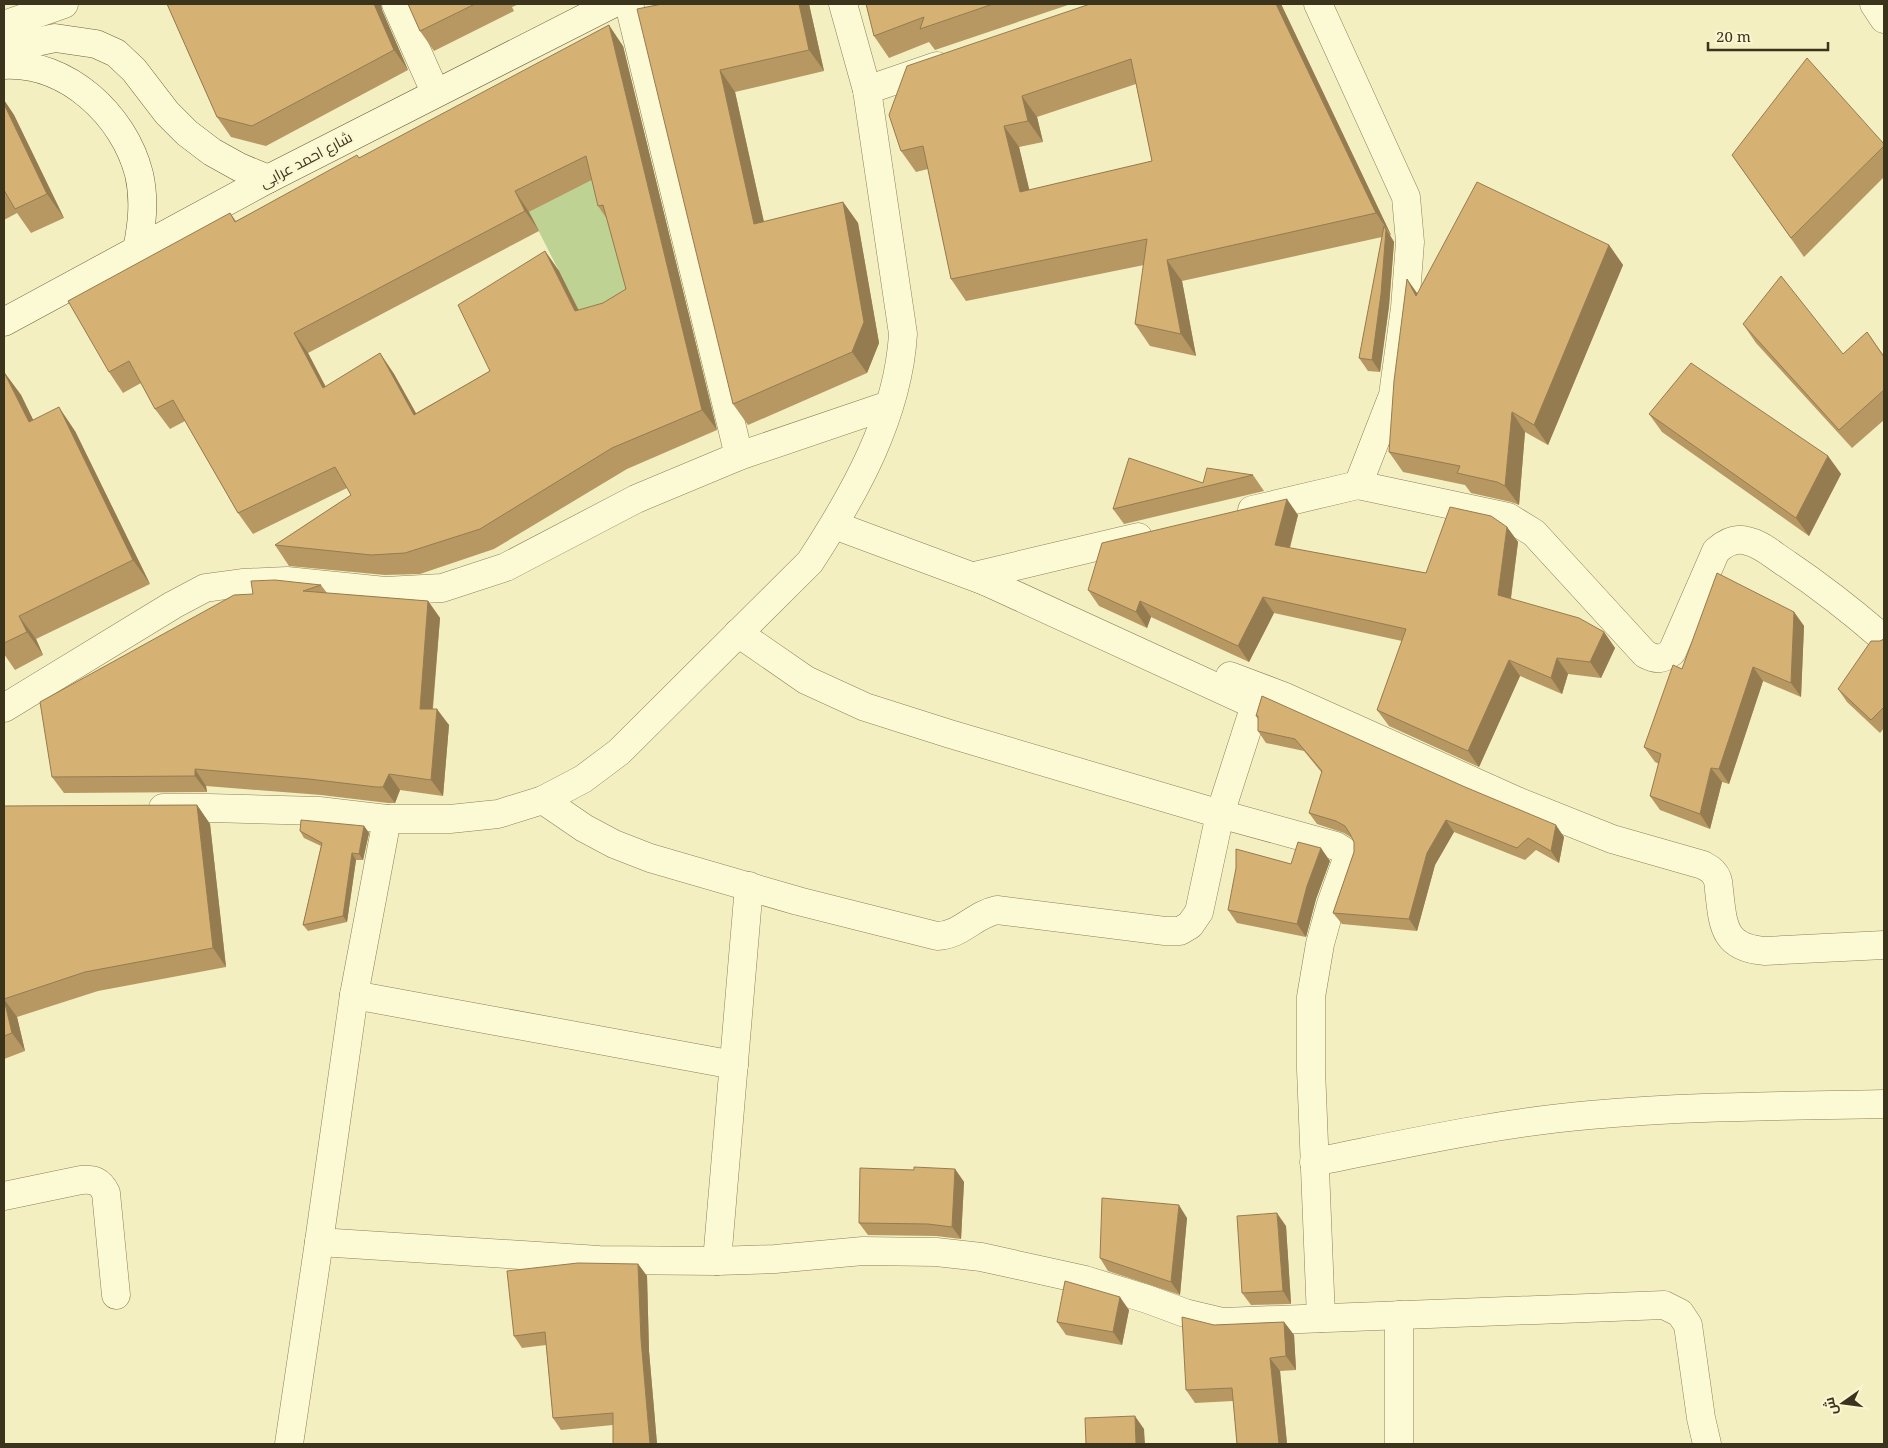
<svg xmlns="http://www.w3.org/2000/svg" width="1888" height="1448" font-family="'Noto Serif',Cairo,serif">
	<style>
		.green { fill: #bdd293 }
		.lines { fill: none; stroke-linecap: round; stroke-linejoin: round }
		.minor-casing { stroke: #8e8056; stroke-width: 29 }
		.secondary-casing { stroke: #706139; stroke-width: 29 }
		.minor { stroke: #fcf9d5; stroke-width: 28 }
		.secondary { stroke: #fcf9d5; stroke-width: 28 }
		.wall { fill: #b79863; fill-rule: evenodd }
		.shaded-wall { fill: #957c50 }
		.building { fill: #d5b173; stroke: #957c50; fill-rule: evenodd }
		.labels { text-anchor: middle; stroke-width: 4; stroke-linejoin: round; paint-order: stroke }
		.street-label { font-size: 15px; fill: #3c331c; stroke: #f9f6d1 }
	</style>
	<rect width="100%" height="100%" fill="#f3efc1"/>
	<!-- green -->
	<polygon class="green" points="600,176 642,316 585,322 529,212"/>
	<g class="lines">
		<defs>
			<g id="minor">
				<polyline points="396,4 435,92"/>
				<polyline points="629,4 739,456"/>
				<polyline points="1874,4 1884,19"/>
				<polyline points="4,25 64,4"/>
				<polyline points="867,90 937,66"/>
				<path d="M 1358,485 L 1508,517 L 1534,533 L 1645,654 C 1656,660 1662,660 1672,652 L 1716,551 C 1725,543 1735,537 1747,541 C 1762,544 1774,556 1787,564 C 1821,587 1853,612 1884,639"/>
				<polyline points="1252,510 1358,485 1393,395 1405,308 1410,242 1406,197 1318,4"/>
				<polyline points="834,525 990,583"/>
				<polyline points="738,633 806,680 865,707 950,734 1220,814 1336,846 1344,851 1347,859 1331,904 1320,944 1311,997 1311,1069 1321,1318"/>
				<path d="M 1230,676 L 1283,696 L 1517,801 L 1612,839 L 1703,865 C 1706,867 1711,869 1713,872 C 1718,877 1719,884 1719,890 C 1723,925 1723,948 1765,951 L 1884,945"/>
				<polyline points="4,708 173,605 205,588 242,583 287,581 385,591 442,588 506,567 636,499 739,456 889,405"/>
				<path d="M 543,800 L 584,828 L 614,844 L 650,858 L 798,901 L 937,936 C 962,935 973,915 997,910 L 1165,931 L 1180,931 L 1190,925 L 1199,912 L 1220,814 L 1255,705 L 974,576 L 1138,537"/>
				<path d="M 163,808 L 209,808 L 319,811 L 387,819 L 450,819 L 498,814 L 543,800 L 583,779 L 619,752 L 810,562 C 855,493 898,417 903,334 L 867,90 L 843,4"/>
				<polyline points="354,995 734,1065"/>
				<path d="M 1314,1162 C 1405,1144 1497,1123 1590,1115 C 1688,1106 1786,1106 1884,1104"/>
				<path d="M 4,1196 L 81,1180 C 94,1179 100,1181 106,1193 L 116,1295"/>
				<polyline points="319,1242 599,1260 717,1261 775,1259 863,1251 936,1252 981,1257 1085,1280 1147,1299 1185,1313 1223,1322 1664,1305 1680,1313 1688,1325 1701,1418 1707,1444"/>
				<polyline points="717,1261 749,886"/>
				<polyline points="1399,1315 1399,1444"/>
				<polyline points="289,1444 319,1242 354,995 387,819"/>
			</g>
			<g id="secondary">
				<polyline points="4,53 36,42 55,38 96,44 116,53 134,70 167,113 187,133 212,152 239,167 268,179"/>
				<path d="M 4,65 C 67,62 124,115 139,174 C 145,200 142,225 137,250"/>
				<polyline points="4,322 268,179 612,4"/>
			</g>
		</defs>
		<!-- minor casing -->
		<use href="#minor" class="minor-casing"/>
		<!-- secondary casing -->
		<use href="#secondary" class="secondary-casing"/>
		<!-- minor -->
		<use href="#minor" class="minor"/>
		<!-- secondary -->
		<use href="#secondary" class="secondary"/>
	</g>
	<!-- wall -->
	<g class="wall">
		<polygon points="167,4 381,4 382,10 408,70 266,146 231,137 217,117"/>
		<polygon points="408,4 519,4 512,7 514,11 434,51 420,31"/>
		<polygon points="662,4 809,4 824,71 735,92 764,222 843,202 858,223 879,343 867,373 748,425 733,404"/>
		<polygon points="866,4 1071,4 935,50 929,42 889,58 874,36"/>
		<path d="M 1090,4 L 1281,4 L 1391,235 L 1390,235 L 1394,242 L 1389,306 L 1380,372 L 1368,371 L 1359,358 L 1382,237 L 1182,281 L 1196,356 L 1150,346 L 1135,324 L 1144,265 L 966,301 L 951,279 L 928,169 L 916,172 L 901,151 ZM 1136,84 L 1152,161 L 1029,190 L 1019,147 L 1043,142 L 1037,117 Z"/>
		<path d="M 623,46 L 717,430 L 627,469 L 494,549 L 420,574 L 385,575 L 289,566 L 275,545 L 351,495 L 347,488 L 253,534 L 238,513 L 185,421 L 170,429 L 155,409 L 141,383 L 123,393 L 109,372 L 230,213 L 236,221 L 359,158 ZM 592,180 L 598,206 L 607,219 L 626,289 L 603,303 L 579,310 L 559,271 L 545,251 L 490,371 L 416,413 L 394,374 L 380,353 L 326,387 L 308,353 L 539,231 L 529,212 Z"/>
		<polygon points="4,100 14,115 64,218 31,233 17,213 4,220"/>
		<polygon points="1884,144 1884,177 1804,257 1732,155"/>
		<polygon points="1609,245 1623,265 1548,445 1525,432 1519,505 1511,502 1471,493 1465,485 1403,472 1389,452 1407,279 1417,293"/>
		<polygon points="1743,324 1843,354 1867,332 1884,356 1884,420 1852,448 1756,343"/>
		<polygon points="4,372 21,395 33,420 75,431 150,584 36,639 43,655 15,670 4,654"/>
		<polygon points="1649,414 1828,456 1841,474 1809,536 1662,432"/>
		<polygon points="1253,475 1264,491 1124,524 1113,509 1203,483"/>
		<polygon points="1298,515 1290,548 1426,573 1507,527 1518,542 1511,599 1604,632 1615,648 1601,678 1568,674 1562,694 1520,676 1479,767 1389,726 1377,710 1402,641 1274,613 1249,662 1151,617 1147,628 1099,606 1088,590"/>
		<polygon points="321,585 327,593 428,601 440,618 433,709 449,725 443,796 400,790 395,803 388,803 321,795 206,786 207,792 64,793 52,777 253,594"/>
		<polygon points="1794,612 1804,626 1801,697 1763,681 1729,784 1722,782 1710,829 1660,810 1650,796 1659,764 1655,762 1644,747 1682,669"/>
		<polygon points="1884,639 1884,728 1880,733 1847,702 1838,689 1880,641"/>
		<polygon points="1262,696 1564,837 1559,863 1536,850 1525,860 1454,832 1435,865 1417,931 1342,924 1333,913 1354,852 1354,842 1352,838 1344,833 1317,824 1309,813 1322,773 1304,751 1266,743 1258,731 1258,719 1256,716"/>
		<polygon points="197,805 210,824 226,967 98,991 17,1017 25,1051 4,1059 4,806"/>
		<polygon points="364,826 369,833 363,860 356,860 347,922 308,931 303,925 321,846 304,838 300,831"/>
		<polygon points="1330,861 1316,899 1306,937 1237,923 1228,910"/>
		<polygon points="955,1169 964,1182 961,1239 936,1236 868,1235 859,1223"/>
		<polygon points="1187,1218 1180,1295 1108,1271 1100,1258"/>
		<polygon points="1286,1226 1291,1304 1251,1305 1242,1293"/>
		<polygon points="638,1264 647,1276 649,1351 657,1444 613,1444 613,1425 561,1430 553,1418 546,1345 522,1348 514,1336"/>
		<polygon points="1129,1310 1122,1345 1066,1335 1057,1322"/>
		<polygon points="1284,1322 1294,1335 1296,1370 1280,1371 1287,1444 1237,1444 1233,1401 1195,1403 1186,1390 1214,1325"/>
	</g>
	<!-- shaded-wall -->
	<g class="shaded-wall">
		<polygon points="374,4 381,4 382,10 408,70 394,50"/>
		<polygon points="799,4 809,4 824,71 809,50"/>
		<polygon points="1276,4 1281,4 1391,235 1376,213"/>
		<polygon points="609,25 623,46 717,430 702,410"/>
		<polygon points="720,70 735,92 769,245 754,224"/>
		<polygon points="1022,96 1037,117 1043,142 1028,121"/>
		<polygon points="4,100 14,115 64,218 47,194 4,104"/>
		<polygon points="1004,126 1019,147 1035,213 1020,192"/>
		<polygon points="515,191 529,212 539,231 525,211"/>
		<polygon points="843,202 858,223 879,343 867,373 852,352"/>
		<polygon points="1384,226 1394,242 1389,306 1380,372 1372,360"/>
		<polygon points="1609,245 1623,265 1548,445 1534,425"/>
		<polygon points="545,251 559,271 589,332 575,311"/>
		<polygon points="1167,260 1182,281 1196,356 1181,334"/>
		<polygon points="1407,279 1421,299 1416,296"/>
		<polygon points="294,333 308,353 337,409 323,388"/>
		<polygon points="380,353 394,374 428,435 414,415"/>
		<polygon points="4,372 21,395 46,446 29,422"/>
		<polygon points="59,407 75,431 150,584 133,560"/>
		<polygon points="1512,412 1525,432 1519,505 1505,486"/>
		<polygon points="1828,456 1841,474 1809,536 1796,518"/>
		<polygon points="1287,499 1298,515 1286,561 1275,545"/>
		<polygon points="1507,527 1518,542 1509,611 1498,595"/>
		<polygon points="1263,597 1274,613 1249,662 1238,646"/>
		<polygon points="428,601 440,618 431,725 420,709"/>
		<polygon points="1140,601 1151,617 1147,628 1136,612"/>
		<polygon points="1794,612 1804,626 1801,697 1791,683"/>
		<polygon points="19,616 36,639 43,655 27,632"/>
		<polygon points="1604,632 1615,648 1601,678 1590,662"/>
		<polygon points="1557,658 1568,674 1562,694 1551,678"/>
		<polygon points="1509,660 1520,676 1479,767 1468,751"/>
		<polygon points="1753,667 1763,681 1729,784 1719,769"/>
		<polygon points="437,709 449,725 443,796 431,780"/>
		<polygon points="1711,768 1722,782 1710,829 1700,814"/>
		<polygon points="195,769 206,786 207,792 195,776"/>
		<polygon points="389,774 400,790 395,803 383,787"/>
		<polygon points="197,805 210,824 226,967 213,948"/>
		<polygon points="1446,820 1454,832 1435,865 1417,931 1409,919 1427,853"/>
		<polygon points="1556,825 1564,837 1559,863 1551,851"/>
		<polygon points="364,826 369,833 363,860 359,854"/>
		<polygon points="1321,848 1330,861 1316,899 1306,937 1297,924 1307,886"/>
		<polygon points="352,853 356,860 347,922 343,916"/>
		<polygon points="4,999 17,1017 25,1051 12,1033"/>
		<polygon points="955,1169 964,1182 961,1239 952,1227"/>
		<polygon points="1179,1205 1187,1218 1180,1295 1171,1282"/>
		<polygon points="1277,1213 1286,1226 1291,1304 1283,1291"/>
		<polygon points="638,1264 647,1276 649,1351 657,1444 650,1444 641,1339"/>
		<polygon points="1120,1297 1129,1310 1122,1345 1113,1332"/>
		<polygon points="1284,1322 1294,1335 1296,1370 1286,1356"/>
		<polygon points="1270,1358 1280,1371 1287,1444 1279,1444"/>
		<polygon points="1135,1416 1144,1429 1145,1444 1136,1444"/>
	</g>
	<!-- building -->
	<g class="building">
		<polygon points="167,4 374,4 394,50 252,126 217,117"/>
		<polygon points="408,4 475,4 420,31"/>
		<polygon points="662,4 799,4 809,50 720,70 754,224 843,202 864,322 852,352 733,404 637,9"/>
		<polygon points="866,4 993,4 920,29 924,17 874,36"/>
		<path d="M 1090,4 L 1276,4 L 1376,213 L 1167,260 L 1181,334 L 1135,324 L 1147,239 L 951,279 L 923,146 L 901,151 L 889,115 L 907,66 ZM 1131,59 L 1152,161 L 1020,192 L 1004,126 L 1028,121 L 1022,96 Z"/>
		<path d="M 609,25 L 702,410 L 612,448 L 480,529 L 405,553 L 371,555 L 275,545 L 351,495 L 335,467 L 238,513 L 173,400 L 155,409 L 129,361 L 109,372 L 68,301 L 230,213 L 235,222 L 357,155 L 359,158 ZM 586,156 L 598,206 L 603,205 L 626,289 L 603,303 L 575,311 L 545,251 L 458,305 L 490,371 L 414,415 L 380,353 L 323,388 L 294,333 L 525,211 L 515,191 Z"/>
		<polygon points="1807,58 1884,144 1884,146 1791,238 1732,155"/>
		<polygon points="4,104 47,194 15,209 4,190"/>
		<polygon points="1477,182 1609,245 1534,425 1512,412 1505,486 1497,482 1457,473 1460,466 1389,452 1394,381 1407,279 1416,296"/>
		<polygon points="1384,226 1386,230 1381,294 1372,360 1359,358"/>
		<polygon points="1781,276 1843,354 1867,332 1884,357 1884,390 1839,430 1743,324"/>
		<polygon points="1691,363 1828,456 1796,518 1649,414"/>
		<polygon points="4,372 29,422 59,407 133,560 19,616 27,632 4,643"/>
		<polygon points="1129,458 1203,483 1207,468 1253,475 1113,509"/>
		<polygon points="1287,499 1275,545 1426,573 1450,507 1491,516 1507,527 1498,595 1579,618 1604,632 1590,662 1557,658 1551,678 1509,660 1468,751 1377,710 1406,629 1263,597 1238,646 1140,601 1136,612 1088,590 1102,543"/>
		<polygon points="1717,573 1794,612 1791,683 1753,667 1719,769 1711,768 1700,814 1650,796 1661,754 1644,747 1673,665 1682,669"/>
		<polygon points="275,580 321,585 303,591 428,601 420,709 437,709 431,780 389,774 383,787 376,787 309,779 195,769 195,776 52,777 40,702 234,595 253,594 251,581"/>
		<polygon points="1884,639 1884,707 1871,720 1838,689 1871,641 1880,641"/>
		<polygon points="1262,696 1465,787 1556,825 1551,851 1528,838 1517,848 1446,820 1427,853 1409,919 1333,913 1354,852 1354,842 1350,834 1345,826 1336,821 1309,813 1322,771 1295,739 1258,731 1258,716 1256,716"/>
		<polygon points="197,805 213,948 85,972 4,999 12,1033 4,1036 4,806"/>
		<polygon points="301,820 364,826 359,854 352,853 343,916 303,925 322,843 300,831"/>
		<polygon points="1298,842 1321,848 1307,886 1297,924 1228,910 1236,868 1236,849 1291,864"/>
		<polygon points="914,1167 955,1169 952,1227 928,1224 859,1223 860,1168 914,1170"/>
		<polygon points="1102,1198 1179,1205 1171,1282 1100,1258"/>
		<polygon points="1277,1213 1283,1291 1242,1293 1237,1216"/>
		<polygon points="578,1263 638,1264 641,1339 650,1444 613,1444 613,1413 553,1418 545,1332 514,1336 507,1271"/>
		<polygon points="1065,1281 1120,1297 1113,1332 1057,1322"/>
		<polygon points="1182,1317 1214,1325 1284,1322 1286,1356 1270,1358 1279,1444 1237,1444 1232,1388 1186,1390"/>
		<polygon points="1135,1416 1136,1444 1086,1444 1085,1418"/>
	</g>
	<g class="labels">
		<!-- street labels -->
		<g class="street-label">
			<text transform="translate(306 160) rotate(-28)" y="5">شارع احمد عرابى</text>
		</g>
	</g>
	<!-- border -->
	<rect width="1888" height="1448" fill="none" stroke="#3c331c" stroke-width="10"/>
	<!-- north arrow -->
	<g transform="translate(1843 1403) rotate(256)" stroke="#f9f6d1" stroke-width="4" paint-order="stroke">
	<path d="M0-4L9 19L0 12L-9 19Z" fill="#3c331c"/>
	<text y="-8" font-size="14" font-weight="bold" text-anchor="middle" fill="#3c331c">ش</text>
	</g>
	<!-- scale -->
	<path d="M1708 42v8h120v-8" fill="none" stroke="#3c331c" stroke-width="2.5"/>
	<text x="1716" y="42" font-size="15" fill="#3c331c" stroke="#f9f6d1" stroke-width="4" paint-order="stroke">20 m</text>
</svg>
